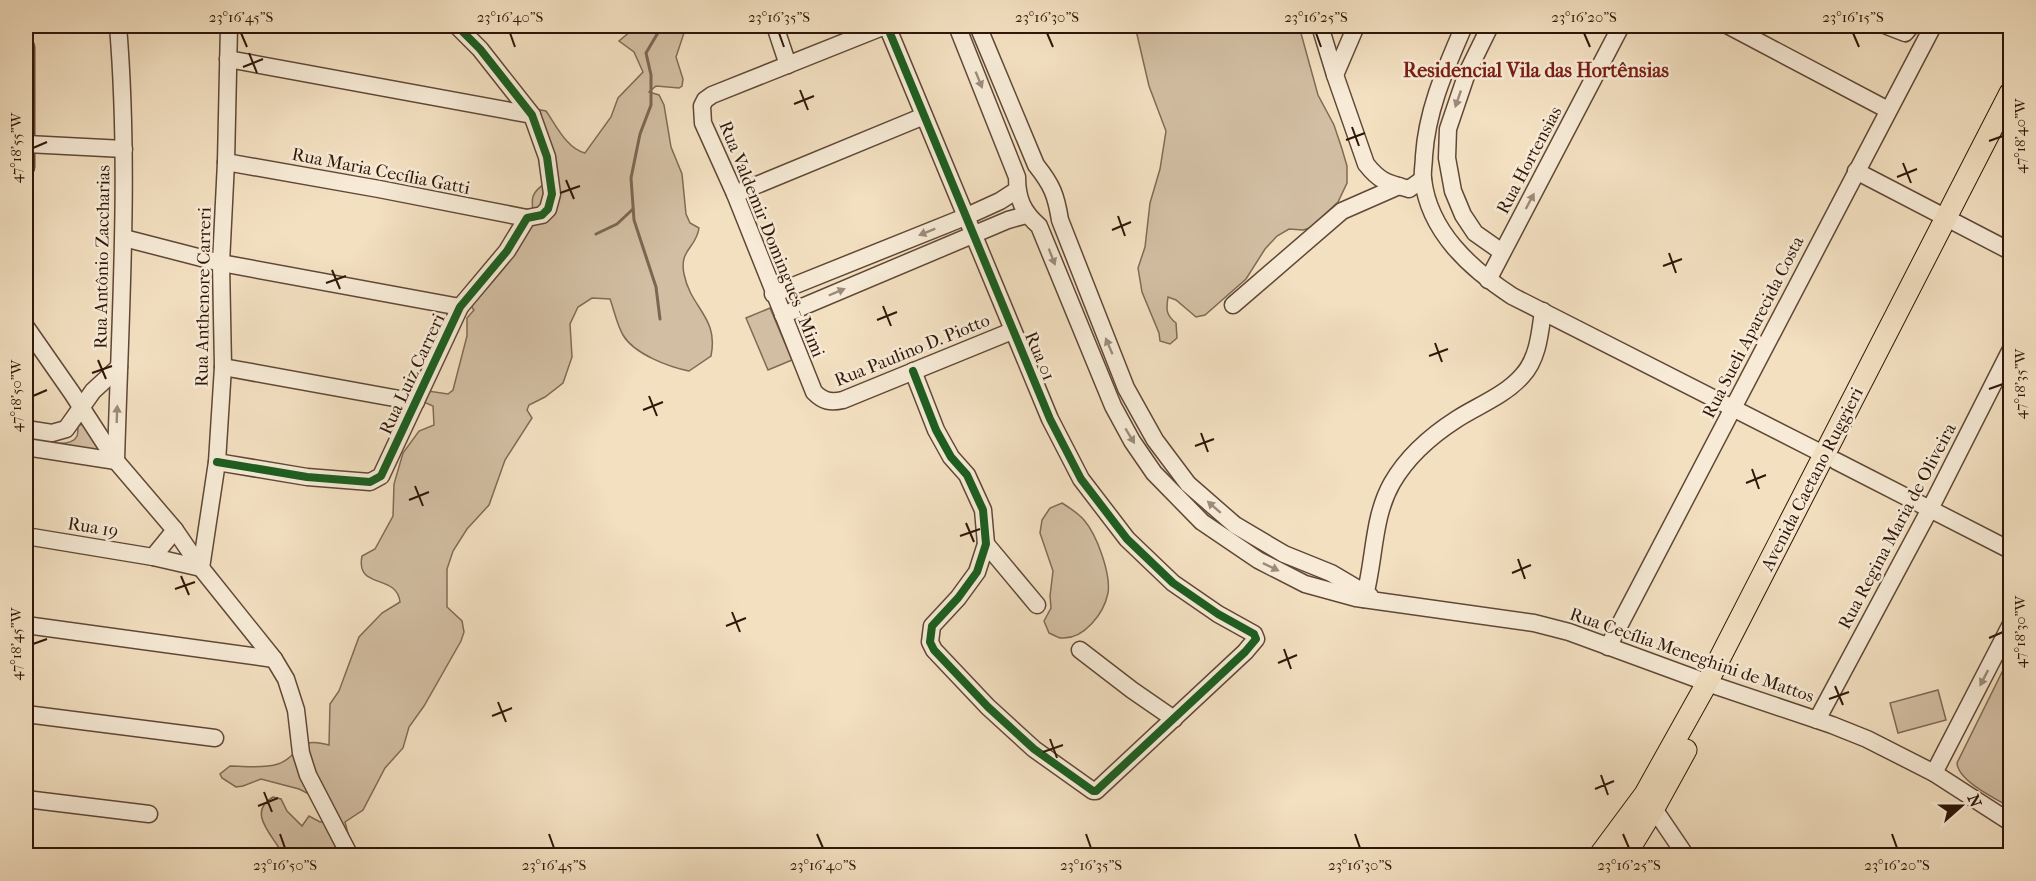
<svg xmlns="http://www.w3.org/2000/svg" width="2036" height="881" font-family="'IM FELL French Canon',serif">
	<style>
		.green { fill: #d2bea2; stroke: #806a55; stroke-width: 1.5 }
		.lines { fill: none; stroke-linecap: round; stroke-linejoin: round }
		.stream { stroke: #7c6651; stroke-width: 3 }
		.minor-casing { stroke: #604836; stroke-width: 19 }
		.major-casing { stroke: #2f1608; stroke-width: 23 }
		.minor { stroke: #f7ebd7; stroke-width: 16 }
		.major { stroke: #f3e0c1; stroke-width: 21 }
		.cycleway-casing { stroke: #f7ebd7; stroke-width: 11 }
		.cycleway { stroke: #1b5e20; stroke-width: 8 }
		.oneway { fill: #9d8b7a }
		.ticks { fill: none; stroke: #2f1608; stroke-width: 2 }
		.labels { text-anchor: middle; stroke-width: 5; stroke-linejoin: round; paint-order: stroke }
		.street-label { font-size: 18px; fill: #2f1608; stroke: #f7ebd7 }
		.neighbourhood-label { font-size: 20px; font-weight: bold; fill: #7a1f14; stroke: #f7ebd7 }
		.neatline { fill: none; stroke: #2f1608; stroke-width: 2 }
		.ticks-label { font-size: 15px; text-anchor: middle; fill: #2f1608 }
	</style>
	<rect width="100%" height="100%" fill="#f3e0c1"/>
	<filter id="stains"><feTurbulence type="fractalNoise" baseFrequency=".00333" numOctaves="4"/><feColorMatrix values="0 0 0 0 .2 0 0 0 0 .09 0 0 0 0 .02 0 0 0 .5 -.17"/></filter>
	<radialGradient id="worn" r=".72"><stop offset=".6" stop-color="#630" stop-opacity="0"/><stop offset="1" stop-color="#630" stop-opacity=".3"/></radialGradient>
	<!-- green -->
	<g class="green">
		<path d="M 637,26 L 682,26 L 685,30 L 676,57 L 683,79 L 682,86 L 679,88 L 656,86 L 649,92 L 659,95 L 664,105 L 671,147 L 682,174 L 686,214 L 690,223 L 699,228 C 696,249 679,249 684,274 C 691,309 719,317 711,356 L 689,371 C 669,367 634,354 623,335 C 617,325 614,310 610,299 L 592,298 L 578,307 L 570,324 L 572,357 L 563,383 L 545,397 L 529,405 L 527,410 L 532,418 L 505,460 L 489,505 L 467,529 L 453,551 L 447,569 L 447,607 L 462,621 L 464,632 L 461,641 L 424,706 L 409,727 L 403,748 L 385,768 L 363,810 L 345,822 L 352,849 L 357,855 L 283,855 C 275,837 245,813 273,797 L 281,799 L 287,811 L 302,826 L 309,816 L 320,822 L 327,821 L 313,796 L 299,789 L 261,779 L 243,786 L 236,787 L 222,778 L 220,774 L 230,766 C 245,766 263,769 278,764 C 301,756 295,735 329,745 L 330,704 L 339,691 L 359,637 L 382,613 L 400,602 C 397,573 355,590 362,556 L 375,549 L 393,516 L 394,484 L 403,453 L 419,431 L 434,425 L 433,406 L 419,400 L 428,391 L 448,394 L 453,390 L 467,336 L 467,318 L 474,310 L 466,299 L 534,220 C 532,201 528,194 546,183 L 535,109 L 546,111 C 556,125 567,149 585,153 L 611,117 L 618,98 L 643,72 L 634,52 L 619,41 Z"/>
		<path d="M 1135,26 L 1299,26 L 1318,95 L 1334,125 L 1342,149 L 1347,166 L 1347,183 L 1338,202 L 1310,228 L 1303,230 L 1289,229 L 1277,236 L 1265,249 L 1246,279 L 1205,315 L 1196,317 L 1176,300 L 1168,297 C 1166,310 1166,315 1176,323 L 1177,338 L 1170,344 L 1160,341 L 1159,333 L 1142,292 L 1138,268 L 1145,247 L 1150,203 L 1160,169 L 1166,131 L 1149,86 Z"/>
		<polygon points="770,308 792,360 768,370 746,318"/>
		<path d="M 86,422 L 101,452 L 26,443 L 26,438 C 37,440 71,450 77,436 C 78,433 78,429 78,426 Z"/>
		<path d="M 1062,503 C 1070,508 1078,513 1084,520 C 1097,535 1111,574 1108,593 C 1104,613 1084,640 1061,638 C 1058,638 1052,634 1049,633 L 1044,621 L 1051,608 L 1050,596 L 1053,571 L 1040,533 L 1042,520 L 1050,508 Z"/>
		<path d="M 2010,656 L 2010,807 C 1996,799 1958,781 1957,763 Z"/>
		<polygon points="1938,690 1946,720 1898,733 1890,703"/>
	</g>
	<g class="lines">
		<!-- stream -->
		<g class="stream">
			<polyline points="658,26 659,31 646,53 651,75 651,105 640,134 631,178 634,220 656,287 660,319"/>
			<polyline points="596,234 617,224 633,209"/>
		</g>
		<defs>
			<g id="minor">
				<polyline points="775,26 788,65"/>
				<path d="M 885,26 L 712,95 L 705,100 L 702,106 L 703,123 L 735,194 L 814,392 C 823,401 830,403 843,400 L 1012,331"/>
				<polyline points="887,26 1050,419 1081,479 1127,539 1173,583 1218,614 1254,634 1256,639 1245,652 1096,791 1093,791 1034,749 988,707 934,650 930,642 932,626 958,598 977,572 986,544 983,510 967,475 951,457 936,430 913,371"/>
				<path d="M 957,26 L 1017,177 C 1017,199 1023,212 1039,226 L 1113,406 L 1132,441 L 1154,473 L 1202,522 L 1258,560 L 1305,584 L 1356,598 L 1534,623 L 1569,632 L 1719,687 L 1832,725 L 1867,739 L 1934,773 L 2010,822"/>
				<path d="M 978,26 L 1036,165 C 1052,185 1056,195 1060,220 L 1126,388 L 1155,440 L 1188,484 L 1235,525 L 1284,554 L 1331,573 L 1370,596"/>
				<path d="M 1320,26 L 1335,75 L 1366,164 C 1380,182 1388,183 1409,189 L 1423,179"/>
				<path d="M 1464,26 C 1446,68 1427,109 1424,156 C 1424,164 1422,172 1423,179 C 1429,232 1471,269 1512,296 L 1825,455"/>
				<polyline points="1490,26 1467,73 1448,129 1447,158 1453,191 1463,215 1475,233 1502,252"/>
				<polyline points="1729,26 1888,110"/>
				<polyline points="1887,26 1905,33 1911,26"/>
				<polyline points="26,47 26,167"/>
				<polyline points="228,59 532,115"/>
				<polyline points="1335,75 1356,26"/>
				<polyline points="27,144 124,149"/>
				<polyline points="226,162 379,189 527,218"/>
				<polyline points="1856,171 2010,251"/>
				<polyline points="735,194 924,116"/>
				<polyline points="124,238 221,263 460,307"/>
				<polyline points="1488,280 1621,26"/>
				<polyline points="773,294 965,217 1000,201 1017,190"/>
				<polyline points="1233,305 1342,211 1399,186"/>
				<polyline points="783,315 1008,220 1026,215"/>
				<polyline points="26,327 72,393 116,461 175,530 201,568 274,659 286,679 296,710 301,753 308,775 350,856"/>
				<polyline points="223,367 416,402"/>
				<polyline points="26,429 52,433 66,429 93,391 119,367"/>
				<polyline points="26,447 116,461"/>
				<path d="M 116,461 C 120,316 130,171 118,26"/>
				<polyline points="1836,461 2010,550"/>
				<polyline points="217,462 307,477 370,482 381,476 460,307 507,251 527,218 542,215 548,209 552,194 547,157 532,115 480,49 457,26"/>
				<polyline points="26,536 153,557 201,568"/>
				<polyline points="986,544 1037,605"/>
				<polyline points="153,557 175,530"/>
				<polyline points="201,568 217,462 223,367 221,263 226,162 229,26"/>
				<path d="M 1364,599 C 1375,561 1372,518 1392,483 C 1407,457 1432,435 1457,419 C 1479,405 1504,396 1522,376 C 1538,359 1540,333 1543,311"/>
				<polyline points="26,625 274,659"/>
				<polyline points="1608,647 1933,26"/>
				<polyline points="1080,650 1132,690 1174,719"/>
				<polyline points="26,714 215,738"/>
				<polyline points="1817,720 1930,509 2010,351"/>
				<polyline points="1934,773 2010,626"/>
				<polyline points="26,799 149,814"/>
				<polyline points="1648,800 1686,856"/>
			</g>
			<g id="major">
				<polyline points="1599,856 1645,794 1707,683 2010,93"/>
				<polyline points="1625,856 1653,810 1686,750"/>
			</g>
		</defs>
		<!-- minor casing -->
		<use href="#minor" class="minor-casing"/>
		<!-- major casing -->
		<use href="#major" class="major-casing"/>
		<!-- minor -->
		<use href="#minor" class="minor"/>
		<!-- major -->
		<use href="#major" class="major"/>
		<defs>
			<g id="cycleway">
				<polyline points="887,26 1050,419 1081,479 1127,539 1173,583 1218,614 1254,634 1256,639 1245,652 1096,791 1093,791 1034,749 988,707 934,650 930,642 932,626 958,598 977,572 986,544 983,510 967,475 951,457 936,430 913,371"/>
				<polyline points="217,462 307,477 370,482 381,476 460,307 507,251 527,218 542,215 548,209 552,194 547,157 532,115 480,49 457,26"/>
			</g>
		</defs>
		<!-- cycleway casing -->
		<use href="#cycleway" class="cycleway-casing"/>
		<!-- cycleway -->
		<use href="#cycleway" class="cycleway"/>
	</g>
	<!-- one-way arrows -->
	<defs><path id="oneway-solid" d="M-6-.8H1V-3.2L6.5 0L1 3.2V.8H-6Z" transform="scale(1.5)"/></defs>
	<g class="oneway">
		<use href="#oneway-solid" transform="translate(979 80) rotate(68)"/>
		<use href="#oneway-solid" transform="translate(1458 99) rotate(109)"/>
		<use href="#oneway-solid" transform="translate(1530 201) rotate(-62)"/>
		<use href="#oneway-solid" transform="translate(927 232) rotate(158)"/>
		<use href="#oneway-solid" transform="translate(1052 257) rotate(69)"/>
		<use href="#oneway-solid" transform="translate(837 292) rotate(-23)"/>
		<use href="#oneway-solid" transform="translate(1109 346) rotate(-113)"/>
		<use href="#oneway-solid" transform="translate(117 414) rotate(-88)"/>
		<use href="#oneway-solid" transform="translate(1130 436) rotate(59)"/>
		<use href="#oneway-solid" transform="translate(1214 507) rotate(-139)"/>
		<use href="#oneway-solid" transform="translate(1271 567) rotate(26)"/>
		<use href="#oneway-solid" transform="translate(1984 678) rotate(117)"/>
	</g>
	<!-- ticks -->
	<path class="ticks" d="M 241,33 L 247,47M 510,33 L 515,47M 779,33 L 784,47M 1047,33 L 1053,47M 1316,33 L 1321,47M 1584,33 L 1590,47M 1853,33 L 1859,47M 249,53 L 257,73M 243,67 L 263,59M 800,90 L 808,110M 794,104 L 814,96M 1352,127 L 1359,146M 1346,140 L 1365,133M 1989,141 L 2003,136M 33,148 L 47,142M 1903,163 L 1911,183M 1897,177 L 1917,169M 566,180 L 574,199M 560,193 L 580,186M 1118,216 L 1125,236M 1112,230 L 1131,222M 1669,253 L 1676,273M 1663,266 L 1682,259M 332,270 L 340,289M 326,283 L 346,276M 883,306 L 891,326M 877,320 L 897,312M 1435,343 L 1442,362M 1429,356 L 1448,349M 98,360 L 106,379M 92,373 L 112,366M 1989,389 L 2003,384M 33,396 L 47,390M 649,396 L 657,416M 643,410 L 663,402M 1201,433 L 1208,452M 1195,446 L 1214,439M 1752,469 L 1759,489M 1746,483 L 1766,475M 415,486 L 423,506M 409,500 L 429,492M 966,523 L 974,542M 960,536 L 980,529M 1518,559 L 1525,579M 1512,573 L 1531,565M 181,576 L 189,595M 175,589 L 195,582M 732,612 L 740,632M 726,626 L 746,618M 1989,638 L 2003,632M 33,644 L 47,639M 1284,649 L 1291,669M 1278,663 L 1297,655M 1835,686 L 1843,705M 1829,699 L 1849,692M 498,702 L 506,722M 492,716 L 512,708M 1050,739 L 1057,758M 1043,752 L 1063,745M 1601,775 L 1608,795M 1595,789 L 1614,781M 264,792 L 272,812M 258,806 L 278,798M 280,834 L 285,848M 549,834 L 554,848M 817,834 L 823,848M 1086,834 L 1091,848M 1355,834 L 1360,848M 1623,834 L 1629,848M 1892,834 L 1897,848"/>
	<g class="labels">
		<!-- street labels -->
		<g class="street-label">
			<text transform="translate(1529 160) rotate(-62)" y="6">Rua Hortensias</text>
			<text transform="translate(381 171) rotate(11)" y="6">Rua Maria Cecília Gatti</text>
			<text transform="translate(772 239) rotate(68)" y="6">Rua Valdemir Domingues - Mimi</text>
			<text transform="translate(102 257) rotate(-89)" y="6">Rua Antônio Zaccharias</text>
			<text transform="translate(203 297) rotate(-89)" y="6">Rua Anthenore Carreri</text>
			<text transform="translate(1753 327) rotate(-63)" y="6">Rua Sueli Aparecida Costa</text>
			<text transform="translate(912 350) rotate(-22)" y="6">Rua Paulino D. Piotto</text>
			<text transform="translate(1040 356) rotate(67)" y="6">Rua 01</text>
			<text transform="translate(412 374) rotate(-65)" y="6">Rua Luiz Carreri</text>
			<text transform="translate(1812 479) rotate(-63)" y="6">Avenida Caetano Ruggieri</text>
			<text transform="translate(1897 526) rotate(-62)" y="6">Rua Regina Maria de Oliveira</text>
			<text transform="translate(93 527) rotate(9)" y="6">Rua 19</text>
			<text transform="translate(1692 655) rotate(19)" y="6">Rua Cecília Meneghini de Mattos</text>
		</g>
		<!-- neighbourhood labels -->
		<g class="neighbourhood-label">
			<text x="1536" y="77">Residencial Vila das Hortênsias</text>
		</g>
	</g>
	<!-- margin -->
	<rect width="2036" height="881" fill="none" stroke="#f3e0c1" stroke-width="66"/>
	<!-- north arrow -->
	<g transform="translate(1961 806) rotate(69)" stroke="#f7ebd7" stroke-width="4.5" paint-order="stroke">
	<path d="M0-4.5L10 22L0 15L-10 22Z" fill="#2f1608"/>
	<text y="-9" font-size="16" font-weight="bold" text-anchor="middle" fill="#2f1608">N</text>
	</g>
	<rect x="33" y="33" width="1970" height="815" class="neatline"/>
	<g class="ticks-label">
		<text x="241" y="22">23°16'45"S</text>
		<text x="510" y="22">23°16'40"S</text>
		<text x="779" y="22">23°16'35"S</text>
		<text x="1047" y="22">23°16'30"S</text>
		<text x="1316" y="22">23°16'25"S</text>
		<text x="1584" y="22">23°16'20"S</text>
		<text x="1853" y="22">23°16'15"S</text>
		<text transform="translate(2020 136) rotate(-90)" y="5">47°18'40"W</text>
		<text transform="translate(16 148) rotate(-90)" y="5">47°18'55"W</text>
		<text transform="translate(2020 384) rotate(-90)" y="5">47°18'35"W</text>
		<text transform="translate(16 396) rotate(-90)" y="5">47°18'50"W</text>
		<text transform="translate(2020 632) rotate(-90)" y="5">47°18'30"W</text>
		<text transform="translate(16 644) rotate(-90)" y="5">47°18'45"W</text>
		<text x="285" y="870">23°16'50"S</text>
		<text x="554" y="870">23°16'45"S</text>
		<text x="823" y="870">23°16'40"S</text>
		<text x="1091" y="870">23°16'35"S</text>
		<text x="1360" y="870">23°16'30"S</text>
		<text x="1629" y="870">23°16'25"S</text>
		<text x="1897" y="870">23°16'20"S</text>
	</g>
	<rect width="100%" height="100%" filter="url(#stains)"/>
	<rect width="100%" height="100%" fill="url(#worn)"/>
</svg>
